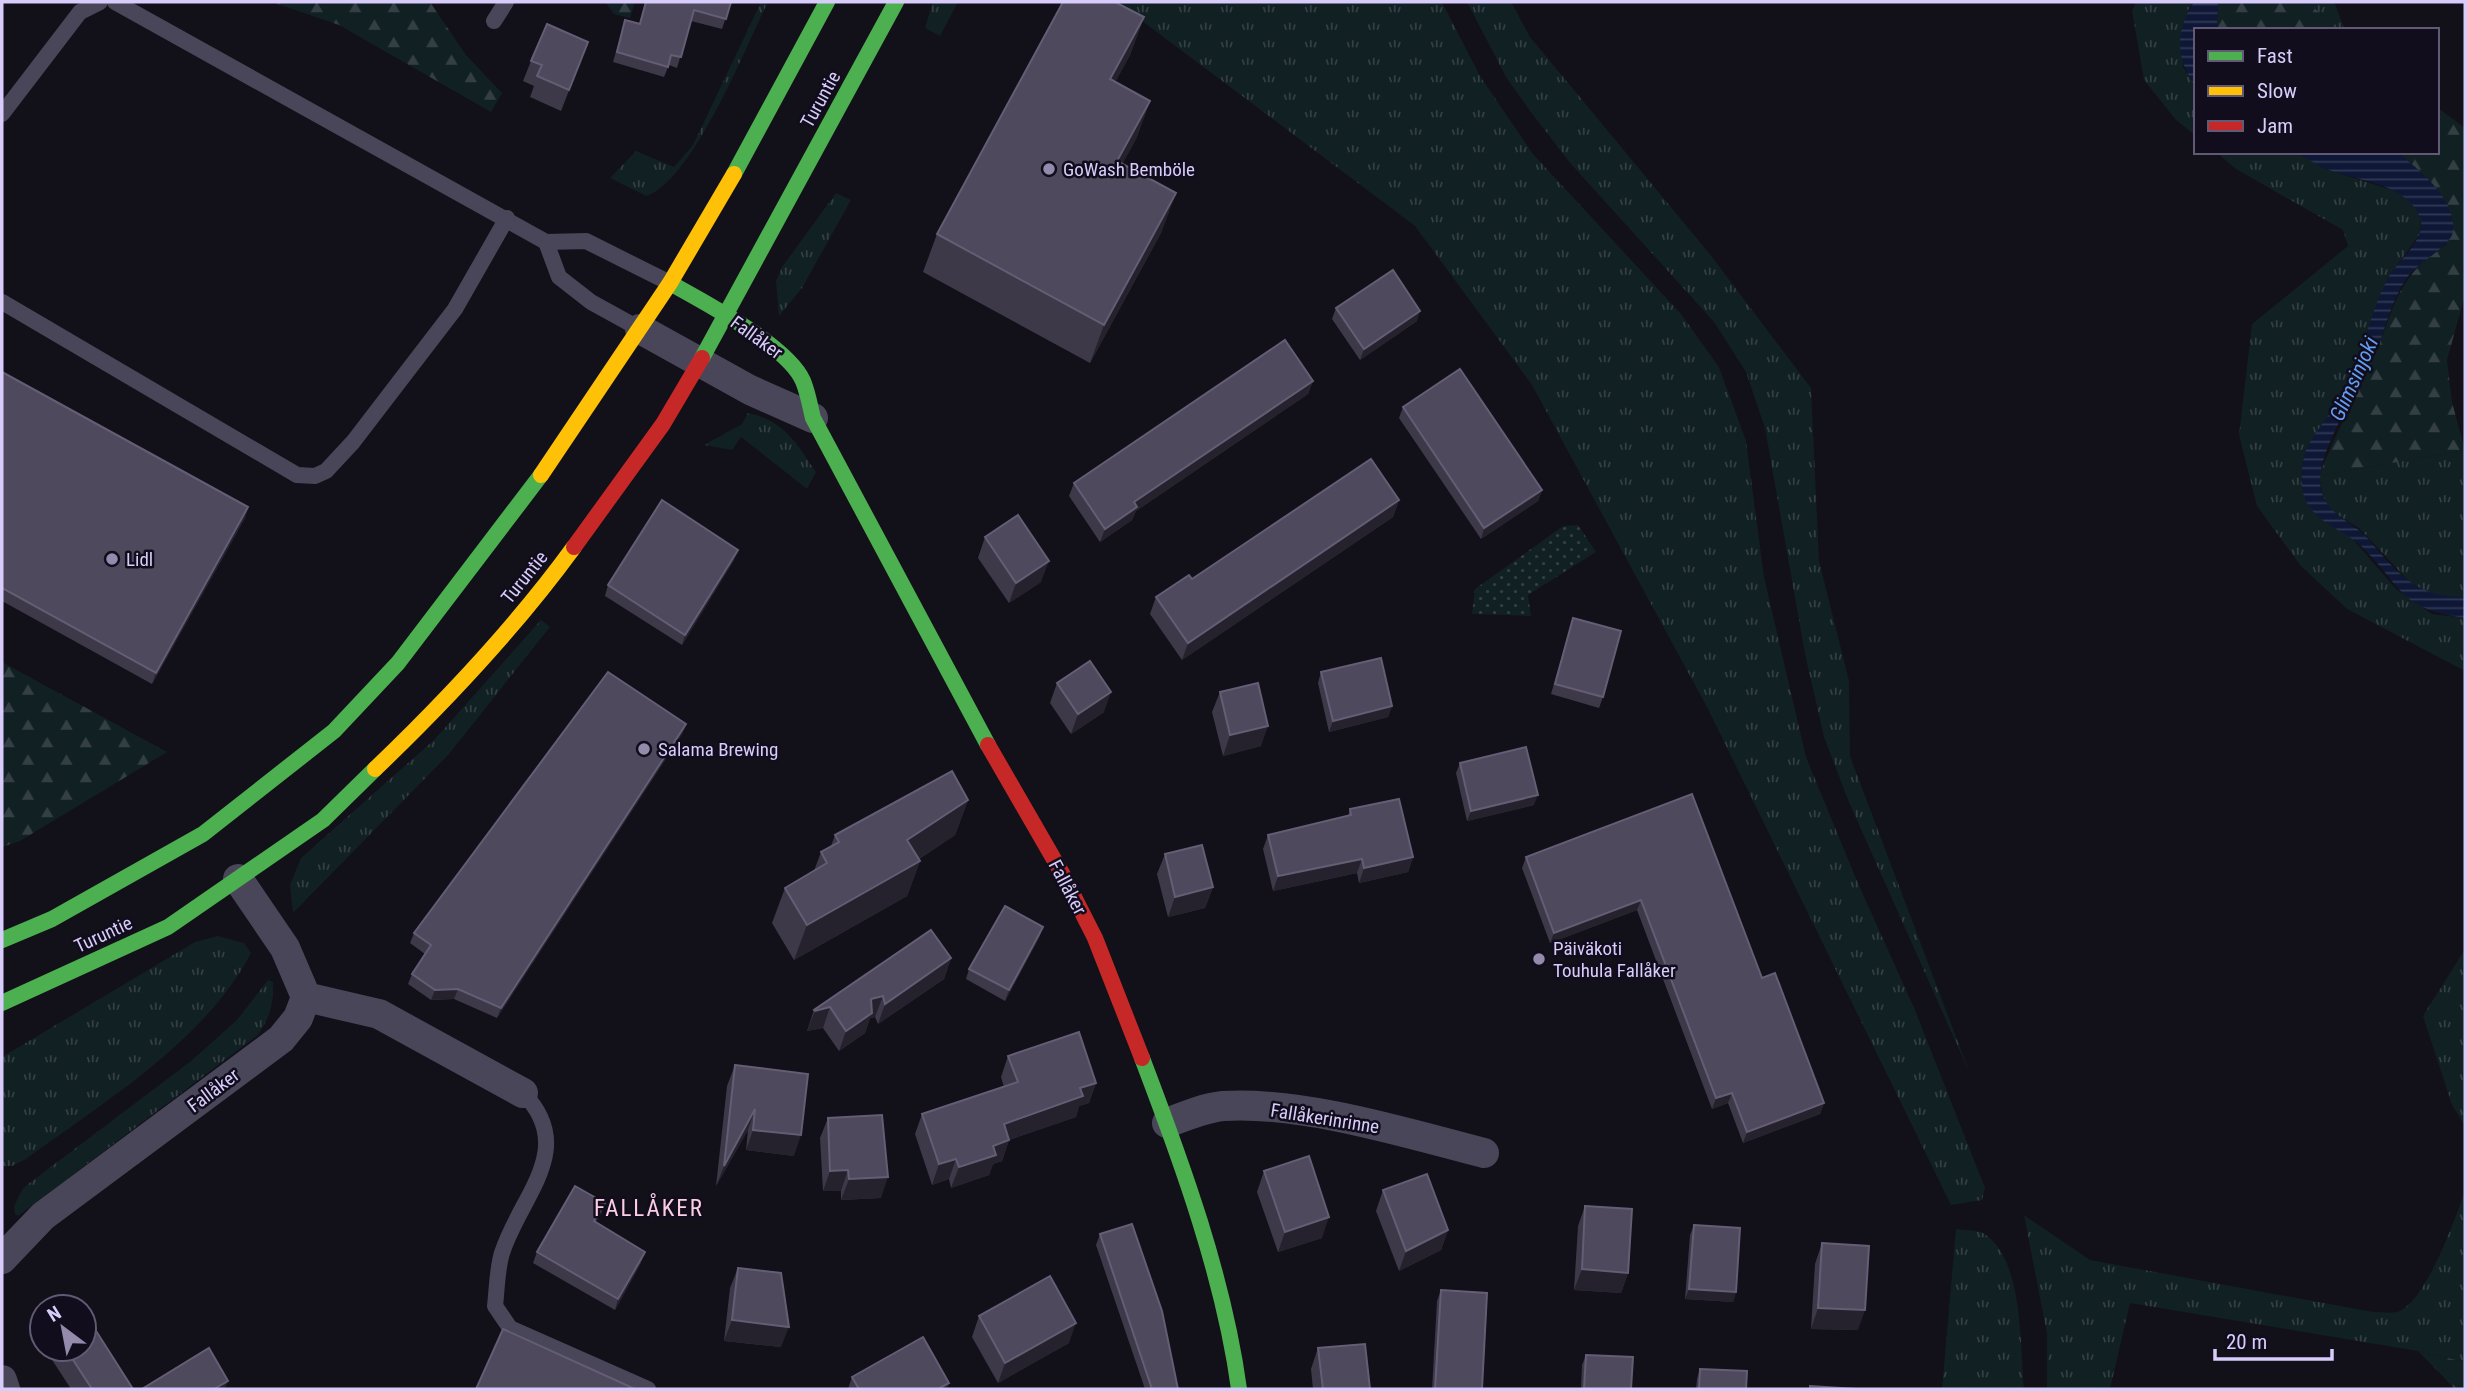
<svg xmlns="http://www.w3.org/2000/svg" width="2467" height="1391" font-family="'Roboto Condensed',sans-serif">
	<style>
		.grass { fill: url(#grass-tufts) }
		.forest { fill: url(#forest-firs) }
		.park { fill: url(#park-dots) }
		.water { fill: url(#water-rules) }
		.lines { fill: none; stroke-linecap: round; stroke-linejoin: round }
		.lane { stroke: #494659; stroke-width: 16 }
		.street { stroke: #494659; stroke-width: 30 }
		.fast { stroke: #4caf50; stroke-width: 16 }
		.slow { stroke: #ffc107; stroke-width: 16 }
		.jam { stroke: #c62828; stroke-width: 16 }
		.wall { fill: #3e3948 }
		.shaded-wall { fill: #25222d }
		.building { fill: #4e495c; stroke: #645d75; stroke-width: 2 }
		.poi-dot { fill: #938aac; stroke: #110d1c; stroke-width: 2.5 }
		.labels { text-anchor: middle; stroke-width: 5; stroke-linejoin: round; paint-order: stroke }
		.street-label { font-size: 19px; fill: #d8ccfb; stroke: #110d1c }
		.poi-label { font-size: 19px; fill: #d8ccfb; stroke: #110d1c; text-anchor: start }
		.water-label { font-size: 21px; font-style: italic; fill: #639cf2; stroke: #110d1c }
		.quarter-label { font-size: 23px; letter-spacing: 2px; fill: #fbcee4; stroke: #110d1c }
	</style>
	<defs>
		<pattern id="grass-tufts" width="24" height="20" patternUnits="userSpaceOnUse" patternTransform="scale(1.75)"><rect width="24" height="20" fill="#112023"/><path d="M3 7l-1-3M5 7V3M7 7l1-3M15 17l-1-3M17 17v-4M19 17l1-3" fill="none" stroke="#333f44"/></pattern>
		<pattern id="forest-firs" width="22" height="20" patternUnits="userSpaceOnUse" patternTransform="scale(1.75)"><rect width="22" height="20" fill="#112023"/><path d="M5 1l3.5 6h-7zM16 11l3.5 6h-7z" fill="#333f44"/></pattern>
		<pattern id="park-dots" width="8" height="8" patternUnits="userSpaceOnUse" patternTransform="scale(1.75)"><rect width="8" height="8" fill="#112023"/><path d="M2 2h.1M6 6h.1" fill="none" stroke="#333f44" stroke-width="1.8" stroke-linecap="round"/></pattern>
		<pattern id="water-rules" width="6" height="5" patternUnits="userSpaceOnUse" patternTransform="scale(1.75)"><rect width="6" height="5" fill="#0e1836"/><path d="M0 2.5h6" fill="none" stroke="#303854"/></pattern>
	</defs>
	<rect width="100%" height="100%" fill="#121018"/>
	<!-- grass -->
	<g class="grass">
		<path d="M 761,2 L 768,2 C 745,48 693,181 646,196 L 610,178 L 636,151 L 674,167 L 693,145 Z"/>
		<polygon points="933,2 958,2 940,36 925,28"/>
		<polygon points="1117,2 1442,2 1480,76 1533,154 1681,314 1719,367 1746,441 1764,577 1806,757 1857,881 1915,1010 1985,1188 1982,1200 1951,1205 1708,709 1532,385 1415,226"/>
		<polygon points="1467,2 1511,2 1530,37 1709,253 1811,388 1819,561 1849,681 1850,756 1970,1074 1848,800 1824,737 1805,654 1765,428 1746,372 1714,322 1571,164 1530,111 1506,77"/>
		<polygon points="2136,2 2194,2 2188,10 2183,67 2196,86 2196,136 2176,120 2144,80 2132,11"/>
		<polygon points="2308,2 2334,2 2345,30 2338,30"/>
		<polygon points="2216,152 2296,152 2325,169 2395,191 2412,201 2421,219 2420,234 2387,279 2346,389 2305,454 2301,479 2396,589 2432,614 2465,618 2465,671 2347,609 2300,565 2257,506 2239,435 2252,324 2348,246 2343,230 2236,169"/>
		<polygon points="836,193 851,200 802,288 779,316 776,281 782,267"/>
		<path d="M 748,413 C 784,420 797,444 816,472 L 807,489 L 741,437 L 732,450 L 704,445 L 742,424 Z"/>
		<polygon points="2465,450 2465,597 2439,597 2415,588 2359,528 2331,511 2324,500 2319,476"/>
		<polygon points="541,620 550,627 449,754 293,913 290,885 301,858 434,740"/>
		<path d="M 218,936 L 244,943 L 251,953 C 206,1040 104,1102 26,1159 L 12,1166 L 2,1166 L 2,1057 L 195,942 Z"/>
		<polygon points="2465,949 2465,1126 2452,1105 2423,1016"/>
		<path d="M 268,980 L 273,982 C 274,1004 270,1017 258,1035 L 18,1216 L 15,1214 L 14,1206 L 23,1188 L 191,1061 L 237,1020 Z"/>
		<path d="M 2465,1191 L 2465,1362 L 2418,1351 L 2130,1303 L 2110,1389 L 2047,1389 L 2047,1334 L 2024,1215 L 2090,1260 L 2373,1312 C 2382,1312 2393,1314 2400,1311 C 2427,1298 2455,1219 2465,1191 Z"/>
		<path d="M 1956,1229 C 1963,1230 1976,1230 1983,1233 C 2024,1257 2020,1347 2024,1389 L 1942,1389 Z"/>
	</g>
	<!-- forest -->
	<g class="forest">
		<polygon points="272,2 430,2 466,55 502,93 491,112 339,25"/>
		<polygon points="605,2 635,2 630,18 614,14"/>
		<polygon points="2218,2 2308,2 2338,30 2217,30"/>
		<path d="M 2437,107 L 2465,128 L 2465,295 L 2447,360 L 2452,402 L 2465,450 L 2319,476 C 2334,437 2353,401 2371,363 C 2396,310 2392,279 2447,244 L 2420,172 L 2397,152 L 2437,152 Z"/>
		<polygon points="2,662 167,752 20,841 2,847"/>
		<polygon points="2418,1351 2465,1362 2465,1389 2455,1389"/>
	</g>
	<!-- park -->
	<polygon class="park" points="1578,525 1596,552 1528,595 1531,616 1472,614 1475,589 1563,526"/>
	<!-- water -->
	<g class="water">
		<path d="M 2194,2 L 2218,2 L 2217,30 L 2196,30 L 2196,86 C 2175,59 2175,31 2194,2 Z"/>
		<path d="M 2296,152 L 2397,152 C 2419,170 2457,199 2453,232 C 2451,245 2420,262 2409,275 C 2390,301 2385,334 2371,363 C 2357,392 2313,458 2321,489 C 2327,517 2354,521 2370,541 C 2400,576 2417,597 2465,597 L 2465,618 C 2397,608 2404,588 2361,546 C 2343,529 2315,523 2305,499 C 2300,486 2301,470 2304,457 C 2310,433 2335,412 2346,389 C 2363,355 2369,314 2387,280 C 2396,261 2428,240 2420,217 C 2407,184 2358,181 2329,170 C 2317,166 2307,158 2296,152 Z"/>
	</g>
	<g class="lines">
		<!-- lane -->
		<g class="lane">
			<polyline points="115,2 546,242 586,241 670,283"/>
			<polyline points="494,21 506,2"/>
			<polyline points="2,114 80,12 100,2"/>
			<polyline points="546,242 559,277 591,302 640,329"/>
			<polyline points="2,302 297,475 315,476 326,471 353,442 455,309 507,218"/>
			<path d="M 523,1093 C 578,1149 520,1196 502,1253 C 497,1269 497,1289 495,1306 L 510,1328 L 648,1389"/>
		</g>
		<!-- street -->
		<g class="street">
			<polyline points="640,329 750,390 813,418"/>
			<polyline points="306,997 379,1014 523,1093"/>
			<path d="M 1167,1123 C 1185,1116 1204,1108 1223,1106 C 1303,1101 1406,1133 1484,1153"/>
			<polyline points="2,1259 43,1216 281,1039 298,1018 306,997 285,948 238,879"/>
			<polyline points="2,1380 5,1389"/>
		</g>
		<!-- fast -->
		<g class="fast">
			<polyline points="734,174 827,2"/>
			<path d="M 670,283 C 704,302 788,346 803,381 C 808,393 810,406 813,418 L 988,745"/>
			<polyline points="702,358 896,2"/>
			<polyline points="2,940 52,919 203,834 334,731 398,663 541,475"/>
			<polyline points="2,1003 168,927 323,820 375,769"/>
			<path d="M 1142,1058 C 1182,1163 1224,1278 1239,1389"/>
		</g>
		<!-- slow -->
		<g class="slow">
			<polyline points="541,475 670,283 734,174"/>
			<path d="M 375,769 C 447,700 515,628 574,547"/>
		</g>
		<!-- jam -->
		<g class="jam">
			<polyline points="574,547 663,424 702,358"/>
			<polyline points="988,745 1063,875 1095,938 1142,1058"/>
		</g>
	</g>
	<!-- wall -->
	<g class="wall">
		<polygon points="645,2 731,2 722,29 691,21 677,68 669,65 664,77 613,62 625,20 639,24"/>
		<polygon points="1144,17 1130,55 1115,82 1150,101 1136,139 1122,164 1162,231 1090,363 923,272 937,234"/>
		<polygon points="588,42 561,111 530,97 534,86 523,81 531,61"/>
		<polygon points="1336,308 1417,321 1360,360 1332,319"/>
		<polygon points="2,372 248,507 245,518 152,684 2,601"/>
		<polygon points="1313,381 1308,394 1136,511 1132,520 1100,542 1069,496 1074,483"/>
		<polygon points="1403,407 1542,490 1538,501 1481,539 1399,418"/>
		<polygon points="1399,500 1393,517 1182,660 1150,614 1156,597 1192,579"/>
		<polygon points="985,537 1041,582 1009,603 978,558"/>
		<polygon points="734,560 682,645 605,596 608,585"/>
		<polygon points="1573,618 1603,697 1599,708 1551,694"/>
		<polygon points="1321,672 1392,706 1388,717 1329,732 1318,683"/>
		<polygon points="1057,683 1104,712 1071,734 1050,703"/>
		<polygon points="1220,692 1261,746 1223,756 1212,712"/>
		<polygon points="686,724 682,734 497,1018 454,999 431,1000 408,984 412,974 425,954 410,943 414,933"/>
		<polygon points="1460,763 1534,805 1467,821 1456,773"/>
		<polygon points="1692,794 1762,978 1824,1103 1820,1114 1743,1143 1728,1103 1712,1109 1637,910 1550,943 1522,868 1526,857"/>
		<polygon points="968,800 955,835 919,859 920,861 907,896 794,960 772,923 785,888 814,871 821,852 831,846 835,835"/>
		<polygon points="1350,809 1413,857 1408,872 1359,883 1357,873 1273,891 1263,849 1268,835 1348,816"/>
		<polygon points="1165,854 1213,887 1205,908 1168,917 1157,874"/>
		<polygon points="1043,927 1039,938 1005,1001 966,979 969,969"/>
		<polygon points="951,958 944,979 878,1024 875,1017 870,1018 865,1033 839,1051 823,1028 807,1031 814,1010"/>
		<polygon points="1008,1056 1096,1083 1089,1103 1079,1106 1076,1117 1009,1140 1002,1161 993,1164 989,1175 951,1188 949,1179 932,1185 915,1134 922,1114 1004,1087 1001,1077"/>
		<polygon points="735,1065 794,1156 746,1150 748,1130 716,1186 727,1086"/>
		<polygon points="828,1118 881,1198 841,1200 841,1191 823,1191 820,1138"/>
		<polygon points="1264,1171 1322,1238 1278,1252 1257,1192"/>
		<polygon points="1383,1190 1448,1230 1441,1250 1399,1271 1376,1211"/>
		<polygon points="605,1203 601,1214 596,1222 641,1263 615,1310 533,1263 537,1252"/>
		<polygon points="1585,1206 1628,1273 1621,1293 1574,1290 1578,1226"/>
		<polygon points="1694,1225 1736,1292 1733,1302 1685,1299 1690,1235"/>
		<polygon points="1100,1234 1178,1389 1145,1389 1096,1245"/>
		<polygon points="1822,1243 1858,1330 1811,1329 1815,1264"/>
		<polygon points="738,1268 781,1347 724,1341 730,1288"/>
		<polygon points="1441,1290 1482,1389 1432,1389 1437,1301"/>
		<polygon points="979,1316 1069,1343 998,1383 972,1337"/>
		<polygon points="1318,1348 1370,1389 1313,1389 1311,1369"/>
		<polygon points="45,1349 84,1349 133,1389 71,1389"/>
		<polygon points="1586,1355 1631,1389 1581,1389 1582,1365"/>
		<polygon points="1700,1369 1746,1389 1696,1389 1697,1379"/>
		<polygon points="852,1377 947,1389 848,1389"/>
	</g>
	<!-- shaded-wall -->
	<g class="shaded-wall">
		<polygon points="1144,17 1130,55 1096,117 1110,79"/>
		<polygon points="1150,101 1136,139 1103,200 1117,161"/>
		<polygon points="1176,193 1162,231 1090,363 1104,325"/>
		<polygon points="1420,311 1417,321 1360,360 1364,349"/>
		<polygon points="1313,381 1308,394 1136,511 1132,520 1100,542 1105,529 1134,502"/>
		<polygon points="1542,490 1538,501 1481,539 1484,528"/>
		<polygon points="1399,500 1393,517 1182,660 1188,643"/>
		<polygon points="248,507 245,518 152,684 156,673"/>
		<polygon points="738,550 734,560 682,645 685,635"/>
		<polygon points="1049,561 1041,582 1009,603 1016,583"/>
		<polygon points="1111,692 1104,712 1071,734 1078,714"/>
		<polygon points="1392,706 1388,717 1329,732 1333,721"/>
		<polygon points="686,724 682,734 497,1018 501,1008"/>
		<polygon points="1268,726 1261,746 1223,756 1230,735"/>
		<polygon points="1538,795 1534,805 1467,821 1471,811"/>
		<polygon points="968,800 955,835 894,875 907,840"/>
		<polygon points="1413,857 1408,872 1359,883 1364,868"/>
		<polygon points="1362,859 1357,873 1273,891 1278,876"/>
		<polygon points="920,861 907,896 794,960 807,925"/>
		<polygon points="1213,887 1205,908 1168,917 1175,897"/>
		<polygon points="1641,900 1637,910 1550,943 1554,933"/>
		<polygon points="1043,927 1039,938 1005,1001 1009,990"/>
		<polygon points="951,958 944,979 878,1024 885,1004"/>
		<polygon points="458,989 454,999 431,1000 435,990"/>
		<polygon points="883,996 875,1017 870,1018 865,1033 839,1051 846,1031 871,999"/>
		<polygon points="830,1007 823,1028 807,1031 815,1011"/>
		<polygon points="1096,1083 1089,1103 1079,1106 1076,1117 1009,1140 1002,1161 993,1164 989,1175 951,1188 959,1167 993,1146 1004,1124 1080,1088"/>
		<polygon points="1732,1093 1728,1103 1712,1109 1716,1098"/>
		<polygon points="1824,1103 1820,1114 1743,1143 1747,1132"/>
		<polygon points="755,1109 748,1130 716,1186 724,1166"/>
		<polygon points="753,1130 801,1135 794,1156 746,1150"/>
		<polygon points="956,1159 949,1179 932,1185 939,1164"/>
		<polygon points="848,1170 841,1191 823,1191 830,1171"/>
		<polygon points="888,1177 881,1198 841,1200 849,1179"/>
		<polygon points="605,1203 601,1214 590,1231 594,1221"/>
		<polygon points="1329,1217 1322,1238 1278,1252 1285,1232"/>
		<polygon points="1448,1230 1441,1250 1399,1271 1406,1251"/>
		<polygon points="645,1252 641,1263 615,1310 618,1299"/>
		<polygon points="1582,1269 1628,1273 1621,1293 1574,1290"/>
		<polygon points="1689,1289 1736,1292 1733,1302 1685,1299"/>
		<polygon points="1818,1308 1865,1310 1858,1330 1811,1329"/>
		<polygon points="732,1320 789,1327 781,1347 724,1341"/>
		<polygon points="1076,1323 1069,1343 998,1383 1005,1363"/>
		<polygon points="228,1381 225,1389 214,1389"/>
		<polygon points="949,1383 947,1389 938,1389"/>
	</g>
	<!-- building -->
	<g class="building">
		<polygon points="646,2 731,2 726,19 694,10 681,57 671,55 668,67 617,52 625,20 640,24"/>
		<polygon points="1063,2 1115,2 1144,17 1110,79 1150,101 1117,161 1176,193 1104,325 937,234"/>
		<polygon points="547,24 588,42 569,90 537,76 542,65 531,61"/>
		<polygon points="1393,270 1420,311 1364,349 1336,308"/>
		<polygon points="1285,340 1313,381 1134,502 1137,507 1105,529 1074,483"/>
		<polygon points="1460,369 1542,490 1484,528 1403,407"/>
		<polygon points="2,372 248,507 156,673 2,588"/>
		<polygon points="1371,459 1399,500 1188,643 1156,597 1189,575 1192,579"/>
		<polygon points="662,500 738,550 685,635 608,585"/>
		<polygon points="1018,515 1049,561 1016,583 985,537"/>
		<polygon points="1573,618 1621,631 1603,697 1555,684"/>
		<polygon points="1381,658 1392,706 1333,721 1321,672"/>
		<polygon points="1090,661 1111,692 1078,714 1057,683"/>
		<polygon points="608,672 686,724 501,1008 458,989 435,990 412,974 431,945 414,933"/>
		<polygon points="1258,683 1268,726 1230,735 1220,692"/>
		<polygon points="1526,747 1538,795 1471,811 1460,763"/>
		<polygon points="952,771 968,800 907,840 920,861 807,925 785,888 827,863 821,852 839,842 835,835"/>
		<polygon points="1692,794 1762,978 1775,973 1824,1103 1747,1132 1732,1093 1716,1098 1641,900 1554,933 1526,857"/>
		<polygon points="1399,799 1413,857 1364,868 1362,859 1278,876 1268,835 1351,815 1350,809"/>
		<polygon points="1202,845 1213,887 1175,897 1165,854"/>
		<polygon points="1005,906 1043,927 1009,990 969,969"/>
		<polygon points="931,930 951,958 885,1004 883,996 871,999 872,1013 846,1031 830,1007 815,1011 814,1010"/>
		<polygon points="1079,1032 1096,1083 1080,1088 1083,1096 1004,1124 1009,1140 993,1146 996,1155 959,1167 956,1159 939,1164 922,1114 1018,1082 1008,1056"/>
		<polygon points="735,1065 808,1074 801,1135 753,1130 755,1109 724,1166"/>
		<polygon points="882,1115 888,1177 849,1179 848,1170 830,1171 828,1118"/>
		<polygon points="1309,1156 1329,1217 1285,1232 1264,1171"/>
		<polygon points="1427,1174 1448,1230 1406,1251 1383,1190"/>
		<polygon points="575,1186 605,1203 594,1221 645,1252 618,1299 537,1252"/>
		<polygon points="1585,1206 1632,1209 1628,1273 1582,1269"/>
		<polygon points="1132,1224 1162,1311 1178,1389 1152,1389 1100,1234"/>
		<polygon points="1694,1225 1740,1228 1736,1292 1689,1289"/>
		<polygon points="1822,1243 1869,1246 1865,1310 1818,1308"/>
		<polygon points="738,1268 781,1273 789,1327 732,1320"/>
		<polygon points="1050,1276 1076,1323 1005,1363 979,1316"/>
		<polygon points="1441,1290 1487,1293 1482,1389 1435,1389"/>
		<polygon points="84,1312 133,1389 92,1389 66,1349 84,1349"/>
		<polygon points="503,1329 635,1389 476,1389"/>
		<polygon points="923,1337 949,1383 938,1389 859,1389 852,1377"/>
		<polygon points="1365,1344 1370,1389 1323,1389 1318,1348"/>
		<polygon points="209,1348 228,1381 214,1389 142,1389"/>
		<polygon points="1586,1355 1633,1357 1631,1389 1584,1389"/>
		<polygon points="1700,1369 1747,1371 1746,1389 1699,1389"/>
		<polygon points="1810,1386 1857,1389 1810,1389"/>
	</g>
	<!-- markers -->
	<g class="poi-dot">
		<circle cx="1049" cy="169" r="7"/>
		<circle cx="112" cy="559" r="7"/>
		<circle cx="644" cy="749" r="7"/>
		<circle cx="1539" cy="959" r="7"/>
	</g>
	<g class="labels">
		<!-- street labels -->
		<g class="street-label">
			<text transform="translate(820 99) rotate(-61)" y="7">Turuntie</text>
			<text transform="translate(757 337) rotate(36)" y="7">Fallåker</text>
			<text transform="translate(524 577) rotate(-51)" y="7">Turuntie</text>
			<text transform="translate(1068 887) rotate(62)" y="7">Fallåker</text>
			<text transform="translate(103 934) rotate(-25)" y="7">Turuntie</text>
			<text transform="translate(213 1090) rotate(-37)" y="7">Fallåker</text>
			<text transform="translate(1325 1118) rotate(9)" y="7">Fallåkerinrinne</text>
		</g>
		<!-- poi labels -->
		<g class="poi-label">
			<text x="1063" y="176">GoWash Bemböle</text>
			<text x="126" y="566">Lidl</text>
			<text x="658" y="756">Salama Brewing</text>
			<text x="1553" y="955">Päiväkoti<tspan x="1553" dy="22">Touhula Fallåker</tspan></text>
		</g>
		<!-- water labels -->
		<g class="water-label">
			<text transform="translate(2354 379) rotate(-66)" y="7">Glimsinjoki</text>
		</g>
		<!-- quarter labels -->
		<g class="quarter-label">
			<text x="649" y="1216">FALLÅKER</text>
		</g>
	</g>
	<!-- border -->
	<rect width="2467" height="1391" fill="none" stroke="#d8ccfb" stroke-width="7"/>
	<!-- legend -->
	<rect x="2194" y="28" width="245" height="126" fill="#110d1c" stroke="#615975" stroke-width="2"/>
	<rect x="2208" y="51" width="35" height="10" fill="#4caf50" stroke="#615975" stroke-width="2"/>
	<text x="2257" y="63" font-size="21" fill="#d8ccfb">Fast</text>
	<rect x="2208" y="86" width="35" height="10" fill="#ffc107" stroke="#615975" stroke-width="2"/>
	<text x="2257" y="98" font-size="21" fill="#d8ccfb">Slow</text>
	<rect x="2208" y="121" width="35" height="10" fill="#c62828" stroke="#615975" stroke-width="2"/>
	<text x="2257" y="133" font-size="21" fill="#d8ccfb">Jam</text>
	<!-- north arrow -->
	<g transform="translate(63 1328) rotate(328)"><circle r="33" fill="#110d1c" stroke="#615975" stroke-width="2"/>
	<path d="M0-5L12 26L0 18L-12 26Z" fill="#938aac"/>
	<text y="-10" font-size="19" font-weight="bold" text-anchor="middle" fill="#d8ccfb">N</text>
	</g>
	<!-- scale -->
	<path d="M2215 1349v10h117v-10" fill="none" stroke="#d8ccfb" stroke-width="3.5"/>
	<text x="2226" y="1349" font-size="21" fill="#d8ccfb" stroke="#110d1c" stroke-width="5" paint-order="stroke">20 m</text>
</svg>
